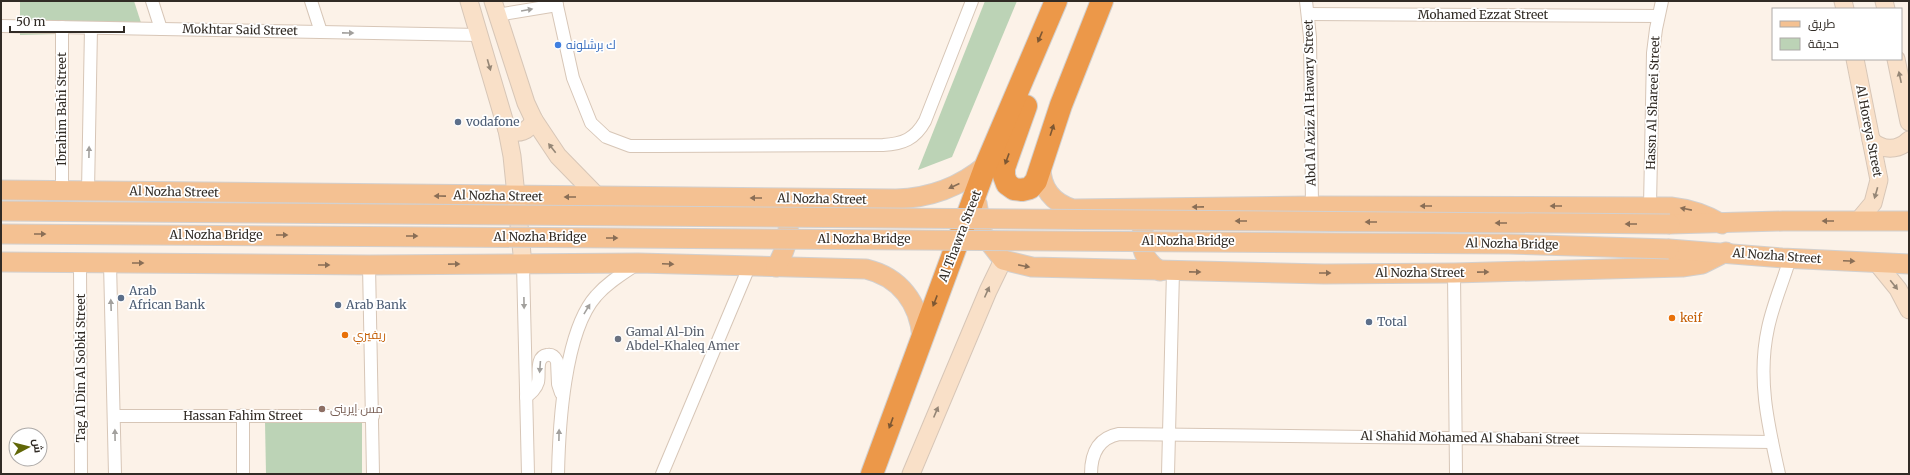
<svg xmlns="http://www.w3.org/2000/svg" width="1910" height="475" font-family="Merriweather,Cairo,serif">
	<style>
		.green { fill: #bcd3b6 }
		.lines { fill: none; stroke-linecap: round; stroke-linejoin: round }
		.street-casing { stroke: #d7c6b7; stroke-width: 14 }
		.secondary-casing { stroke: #d7c6b7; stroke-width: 19 }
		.primary-casing { stroke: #d2d0cf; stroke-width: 21 }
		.highway-casing { stroke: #d2d0cf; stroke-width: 24 }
		.street { stroke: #fff; stroke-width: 12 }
		.secondary { stroke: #f9e0c8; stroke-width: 17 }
		.primary { stroke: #f4c192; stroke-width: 19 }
		.highway { stroke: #ec9849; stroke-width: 22 }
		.primary-bridge-casing { stroke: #d2d0cf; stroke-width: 21; stroke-linecap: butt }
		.primary-bridge { stroke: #f4c192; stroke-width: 19 }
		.oneway { fill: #a2a09d }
		.oneway2 { fill: #7c5733 }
		.oneway3 { fill: #958676 }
		.oneway4 { fill: #896e56 }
		.shop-dot { fill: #3f7fe0; stroke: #fff; stroke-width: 1.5 }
		.service-dot { fill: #5c6f8a; stroke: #fff; stroke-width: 1.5 }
		.food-dot { fill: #e8710a; stroke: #fff; stroke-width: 1.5 }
		.worship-dot { fill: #6b7280; stroke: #fff; stroke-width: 1.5 }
		.education-dot { fill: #8d6e63; stroke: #fff; stroke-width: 1.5 }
		.labels { text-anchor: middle; stroke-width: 3.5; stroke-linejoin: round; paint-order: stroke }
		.street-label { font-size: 12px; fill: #312b25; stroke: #fff }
		.shop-label { font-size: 12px; fill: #366cbe; stroke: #fff; text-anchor: start }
		.service-label { font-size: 12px; fill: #4e5e75; stroke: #fff; text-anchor: start }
		.food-label { font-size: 12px; fill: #c56008; stroke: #fff; text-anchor: start }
		.worship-label { font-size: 12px; fill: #5b616d; stroke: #fff; text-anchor: start }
		.education-label { font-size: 12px; fill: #785e54; stroke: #fff; text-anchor: start }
	</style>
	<rect width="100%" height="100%" fill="#fcf2e8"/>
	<!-- green -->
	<g class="green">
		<polygon points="20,1 134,1 144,32 20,35"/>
		<polygon points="985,1 1017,1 952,157 918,170"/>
		<polygon points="362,421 362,474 266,474 265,422"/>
	</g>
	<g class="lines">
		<defs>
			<g id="street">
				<polyline points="152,1 161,29"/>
				<polyline points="311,1 321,32"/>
				<path d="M 556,1 L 573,78 L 591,123 L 606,137 L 630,146 L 656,146 L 883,145 C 903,144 915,139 925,121 L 972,1"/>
				<polyline points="1306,1 1310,37 1312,206"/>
				<polyline points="1308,14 1658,16"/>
				<polyline points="497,15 557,5"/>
				<polyline points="1,26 480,35"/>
				<polyline points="62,27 62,191"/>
				<polyline points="88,191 91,28"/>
				<polyline points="1650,206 1653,53 1656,29 1662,1"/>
				<polyline points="80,263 81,474"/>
				<polyline points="110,263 115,474"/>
				<polyline points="523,264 528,474"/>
				<polyline points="369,265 373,474"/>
				<polyline points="1454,273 1456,474"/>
				<path d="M 526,397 C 531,393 536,389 538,382 C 540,374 535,357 547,355 C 552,354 555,357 557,361 L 558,384 L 561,393"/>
				<polyline points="243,415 243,474"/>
				<polyline points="114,416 373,416"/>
				<path d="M 558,474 C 559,428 564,332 596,296 C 607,283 622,274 637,264"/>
				<polyline points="662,474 749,267"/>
				<path d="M 1091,474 C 1091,454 1098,438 1119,434 L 1772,442"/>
				<polyline points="1168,474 1173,271"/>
				<path d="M 1779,474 C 1768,425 1757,378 1768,328 C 1773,304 1783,282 1790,258"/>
			</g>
			<g id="secondary">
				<polyline points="469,1 507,130 512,156 523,264"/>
				<polyline points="493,1 526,103 534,120 558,156 598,197"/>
				<polyline points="1843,1 1845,9"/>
				<polyline points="1884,1 1886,9"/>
				<polyline points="1855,59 1879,180 1873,203 1858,221"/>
				<polyline points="1896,59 1909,122"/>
				<path d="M 507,130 C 519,135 528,132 534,120"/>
				<path d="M 1871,140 C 1882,151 1898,151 1909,140"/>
				<polyline points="1876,262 1898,289 1909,310"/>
				<polyline points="911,474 988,291 1003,260"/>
			</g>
			<g id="primary">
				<path d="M 1041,167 C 1041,188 1053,203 1073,209 L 1312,206 L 1671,207 C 1690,209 1705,214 1722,224"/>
				<path d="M 1,190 L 896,199 C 931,198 960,187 986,165"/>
				<polyline points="977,203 982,233 1003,260 1032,267 1324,274 1454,273 1682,267 1702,264 1726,252"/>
				<path d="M 1158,210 C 1135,226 1136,256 1160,271"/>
				<polyline points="1670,224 1783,221 1909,221"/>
				<polyline points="1669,249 1782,258 1909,264"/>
				<path d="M 1,262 L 369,265 L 638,263 L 866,269 C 900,277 919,303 922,337"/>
				<path d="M 776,267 C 788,247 793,224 782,202"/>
			</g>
			<g id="highway">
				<polyline points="1026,106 1004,168 1004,176 1007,184 1014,189 1022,190 1030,188 1036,181 1061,105 1102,1"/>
				<polyline points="872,474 986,165 1056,1"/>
			</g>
		</defs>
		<!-- street casing -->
		<use href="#street" class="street-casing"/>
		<!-- secondary casing -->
		<use href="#secondary" class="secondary-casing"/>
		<!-- primary casing -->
		<use href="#primary" class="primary-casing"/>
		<!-- highway casing -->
		<use href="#highway" class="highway-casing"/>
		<!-- street -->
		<use href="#street" class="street"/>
		<!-- secondary -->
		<use href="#secondary" class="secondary"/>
		<!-- primary -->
		<use href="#primary" class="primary"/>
		<!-- highway -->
		<use href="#highway" class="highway"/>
		<defs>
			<g id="primary-bridge">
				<polyline points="1,211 1670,224"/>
				<polyline points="1,234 1509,244 1669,249"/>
			</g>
		</defs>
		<!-- primary-bridge casing -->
		<use href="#primary-bridge" class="primary-bridge-casing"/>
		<!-- primary-bridge -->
		<use href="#primary-bridge" class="primary-bridge"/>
	</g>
	<!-- one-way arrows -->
	<defs><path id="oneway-solid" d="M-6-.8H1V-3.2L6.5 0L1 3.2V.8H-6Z"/></defs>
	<g class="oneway">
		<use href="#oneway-solid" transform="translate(527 10) rotate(-10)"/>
		<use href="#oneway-solid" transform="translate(348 33) rotate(1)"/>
		<use href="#oneway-solid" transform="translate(89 152) rotate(-89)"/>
		<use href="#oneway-solid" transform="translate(524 303) rotate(89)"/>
		<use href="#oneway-solid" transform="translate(111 305) rotate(-92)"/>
		<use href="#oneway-solid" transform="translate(587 309) rotate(-59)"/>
		<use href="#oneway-solid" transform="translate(540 367) rotate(94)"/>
		<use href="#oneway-solid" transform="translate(115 435) rotate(-91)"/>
		<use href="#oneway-solid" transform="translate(559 435) rotate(-89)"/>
	</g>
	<g class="oneway2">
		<use href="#oneway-solid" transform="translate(1040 37) rotate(113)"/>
		<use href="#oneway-solid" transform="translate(1052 130) rotate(-72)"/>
		<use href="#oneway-solid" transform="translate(1007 159) rotate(110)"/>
		<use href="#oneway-solid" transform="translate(935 301) rotate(111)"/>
		<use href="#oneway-solid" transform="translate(891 423) rotate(110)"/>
	</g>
	<g class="oneway3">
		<use href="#oneway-solid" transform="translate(489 65) rotate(74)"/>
		<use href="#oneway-solid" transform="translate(1900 77) rotate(-102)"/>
		<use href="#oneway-solid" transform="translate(552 148) rotate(-128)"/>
		<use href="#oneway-solid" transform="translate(1876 193) rotate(106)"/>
		<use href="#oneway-solid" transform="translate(1894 285) rotate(51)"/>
		<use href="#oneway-solid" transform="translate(987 292) rotate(-66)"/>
		<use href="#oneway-solid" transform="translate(936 412) rotate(-67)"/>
	</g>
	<g class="oneway4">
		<use href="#oneway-solid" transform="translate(954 186) rotate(155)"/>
		<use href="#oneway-solid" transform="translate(440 196) rotate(-179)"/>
		<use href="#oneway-solid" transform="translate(570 197) rotate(-180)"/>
		<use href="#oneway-solid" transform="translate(756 198) rotate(-180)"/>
		<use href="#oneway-solid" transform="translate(1426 206) rotate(-180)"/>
		<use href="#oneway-solid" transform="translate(1556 206) rotate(-180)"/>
		<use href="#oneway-solid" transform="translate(1198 207) rotate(179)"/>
		<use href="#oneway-solid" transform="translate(1686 209) rotate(-169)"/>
		<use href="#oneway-solid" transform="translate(1241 221) rotate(-180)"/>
		<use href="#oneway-solid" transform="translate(1828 221) rotate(180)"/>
		<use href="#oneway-solid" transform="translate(1371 222) rotate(-180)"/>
		<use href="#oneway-solid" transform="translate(1501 223) rotate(-180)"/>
		<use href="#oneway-solid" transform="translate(1631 224) rotate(-180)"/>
		<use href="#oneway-solid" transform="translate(40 234)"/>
		<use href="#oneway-solid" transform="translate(282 235)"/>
		<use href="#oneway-solid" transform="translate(412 236)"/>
		<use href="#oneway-solid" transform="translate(612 238)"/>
		<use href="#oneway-solid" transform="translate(1849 261) rotate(3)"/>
		<use href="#oneway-solid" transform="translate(138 263)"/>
		<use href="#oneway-solid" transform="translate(454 264) rotate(-1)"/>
		<use href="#oneway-solid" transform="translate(668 264) rotate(2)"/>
		<use href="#oneway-solid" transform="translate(324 265)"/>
		<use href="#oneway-solid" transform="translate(1024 266) rotate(11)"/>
		<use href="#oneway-solid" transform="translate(1195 272) rotate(1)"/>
		<use href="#oneway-solid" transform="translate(1483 272) rotate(-1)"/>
		<use href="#oneway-solid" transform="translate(1325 273)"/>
	</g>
	<!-- markers -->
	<circle class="shop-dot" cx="558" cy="45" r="4"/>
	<g class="service-dot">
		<circle cx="458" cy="122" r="4"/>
		<circle cx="121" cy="298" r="4"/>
		<circle cx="338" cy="305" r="4"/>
		<circle cx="1369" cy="322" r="4"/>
	</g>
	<g class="food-dot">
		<circle cx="1672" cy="318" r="4"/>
		<circle cx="345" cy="335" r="4"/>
	</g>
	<circle class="worship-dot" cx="618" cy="339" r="4"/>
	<circle class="education-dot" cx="322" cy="409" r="4"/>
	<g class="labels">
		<!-- street labels -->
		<g class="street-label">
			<text x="1483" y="19">Mohamed Ezzat Street</text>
			<text transform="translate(240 30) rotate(1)" y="4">Mokhtar Said Street</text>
			<text transform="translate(1310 103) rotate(-91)" y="4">Abd Al Aziz Al Hawary Street</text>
			<text transform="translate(1653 103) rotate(-88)" y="4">Hassn Al Shareei Street</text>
			<text transform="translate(62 109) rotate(-90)" y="4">Ibrahim Bahi Street</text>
			<text transform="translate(1869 131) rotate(79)" y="4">Al Horeya Street</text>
			<text transform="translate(174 192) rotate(1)" y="4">Al Nozha Street</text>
			<text transform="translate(498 196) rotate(1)" y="4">Al Nozha Street</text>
			<text transform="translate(822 199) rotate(1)" y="4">Al Nozha Street</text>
			<text x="216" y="239">Al Nozha Bridge</text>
			<text transform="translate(960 236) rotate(-69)" y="4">Al Thawra Street</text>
			<text x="540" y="241">Al Nozha Bridge</text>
			<text x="864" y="243">Al Nozha Bridge</text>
			<text x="1188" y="245">Al Nozha Bridge</text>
			<text transform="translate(1512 244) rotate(1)" y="4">Al Nozha Bridge</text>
			<text transform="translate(1777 256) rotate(4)" y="4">Al Nozha Street</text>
			<text x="1420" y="277">Al Nozha Street</text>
			<text transform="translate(81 368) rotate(-90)" y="4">Tag Al Din Al Sobki Street</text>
			<text x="243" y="420">Hassan Fahim Street</text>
			<text transform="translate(1470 438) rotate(1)" y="4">Al Shahid Mohamed Al Shabani Street</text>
		</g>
		<!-- shop labels -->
		<g class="shop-label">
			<text x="566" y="49">ك برشلونه</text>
		</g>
		<!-- service labels -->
		<g class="service-label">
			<text x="466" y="126">vodafone</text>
			<text x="129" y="295">Arab<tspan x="129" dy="14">African Bank</tspan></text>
			<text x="346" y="309">Arab Bank</text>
			<text x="1377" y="326">Total</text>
		</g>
		<!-- food labels -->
		<g class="food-label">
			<text x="1680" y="322">keif</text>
			<text x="353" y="339">ريفيري</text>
		</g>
		<!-- worship labels -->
		<g class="worship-label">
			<text x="626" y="336">Gamal Al-Din<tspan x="626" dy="14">Abdel-Khaleq Amer</tspan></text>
		</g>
		<!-- education labels -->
		<g class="education-label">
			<text x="330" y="413">مس إيرينى</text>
		</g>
	</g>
	<!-- border -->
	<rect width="1910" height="475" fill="none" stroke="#312b25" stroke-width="4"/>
	<!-- legend -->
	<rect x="1772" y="8" width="130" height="52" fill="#ffffff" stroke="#adaaa8"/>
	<rect x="1780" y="21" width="20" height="6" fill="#f4c192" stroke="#adaaa8"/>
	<text x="1808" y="28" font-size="12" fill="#312b25">طريق</text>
	<rect x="1780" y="38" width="20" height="12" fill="#bcd3b6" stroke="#adaaa8"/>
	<text x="1808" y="48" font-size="12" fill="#312b25">حديقة</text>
	<!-- north arrow -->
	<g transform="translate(28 447) rotate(83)"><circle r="19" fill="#ffffff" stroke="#adaaa8"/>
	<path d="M0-3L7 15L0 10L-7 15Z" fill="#616707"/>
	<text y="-6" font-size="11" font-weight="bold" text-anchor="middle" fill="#312b25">ش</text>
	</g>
	<!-- scale -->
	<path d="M10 26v6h114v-6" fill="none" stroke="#312b25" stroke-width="2"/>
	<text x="16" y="26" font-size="12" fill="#312b25" stroke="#ffffff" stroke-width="3" paint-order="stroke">50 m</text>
</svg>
